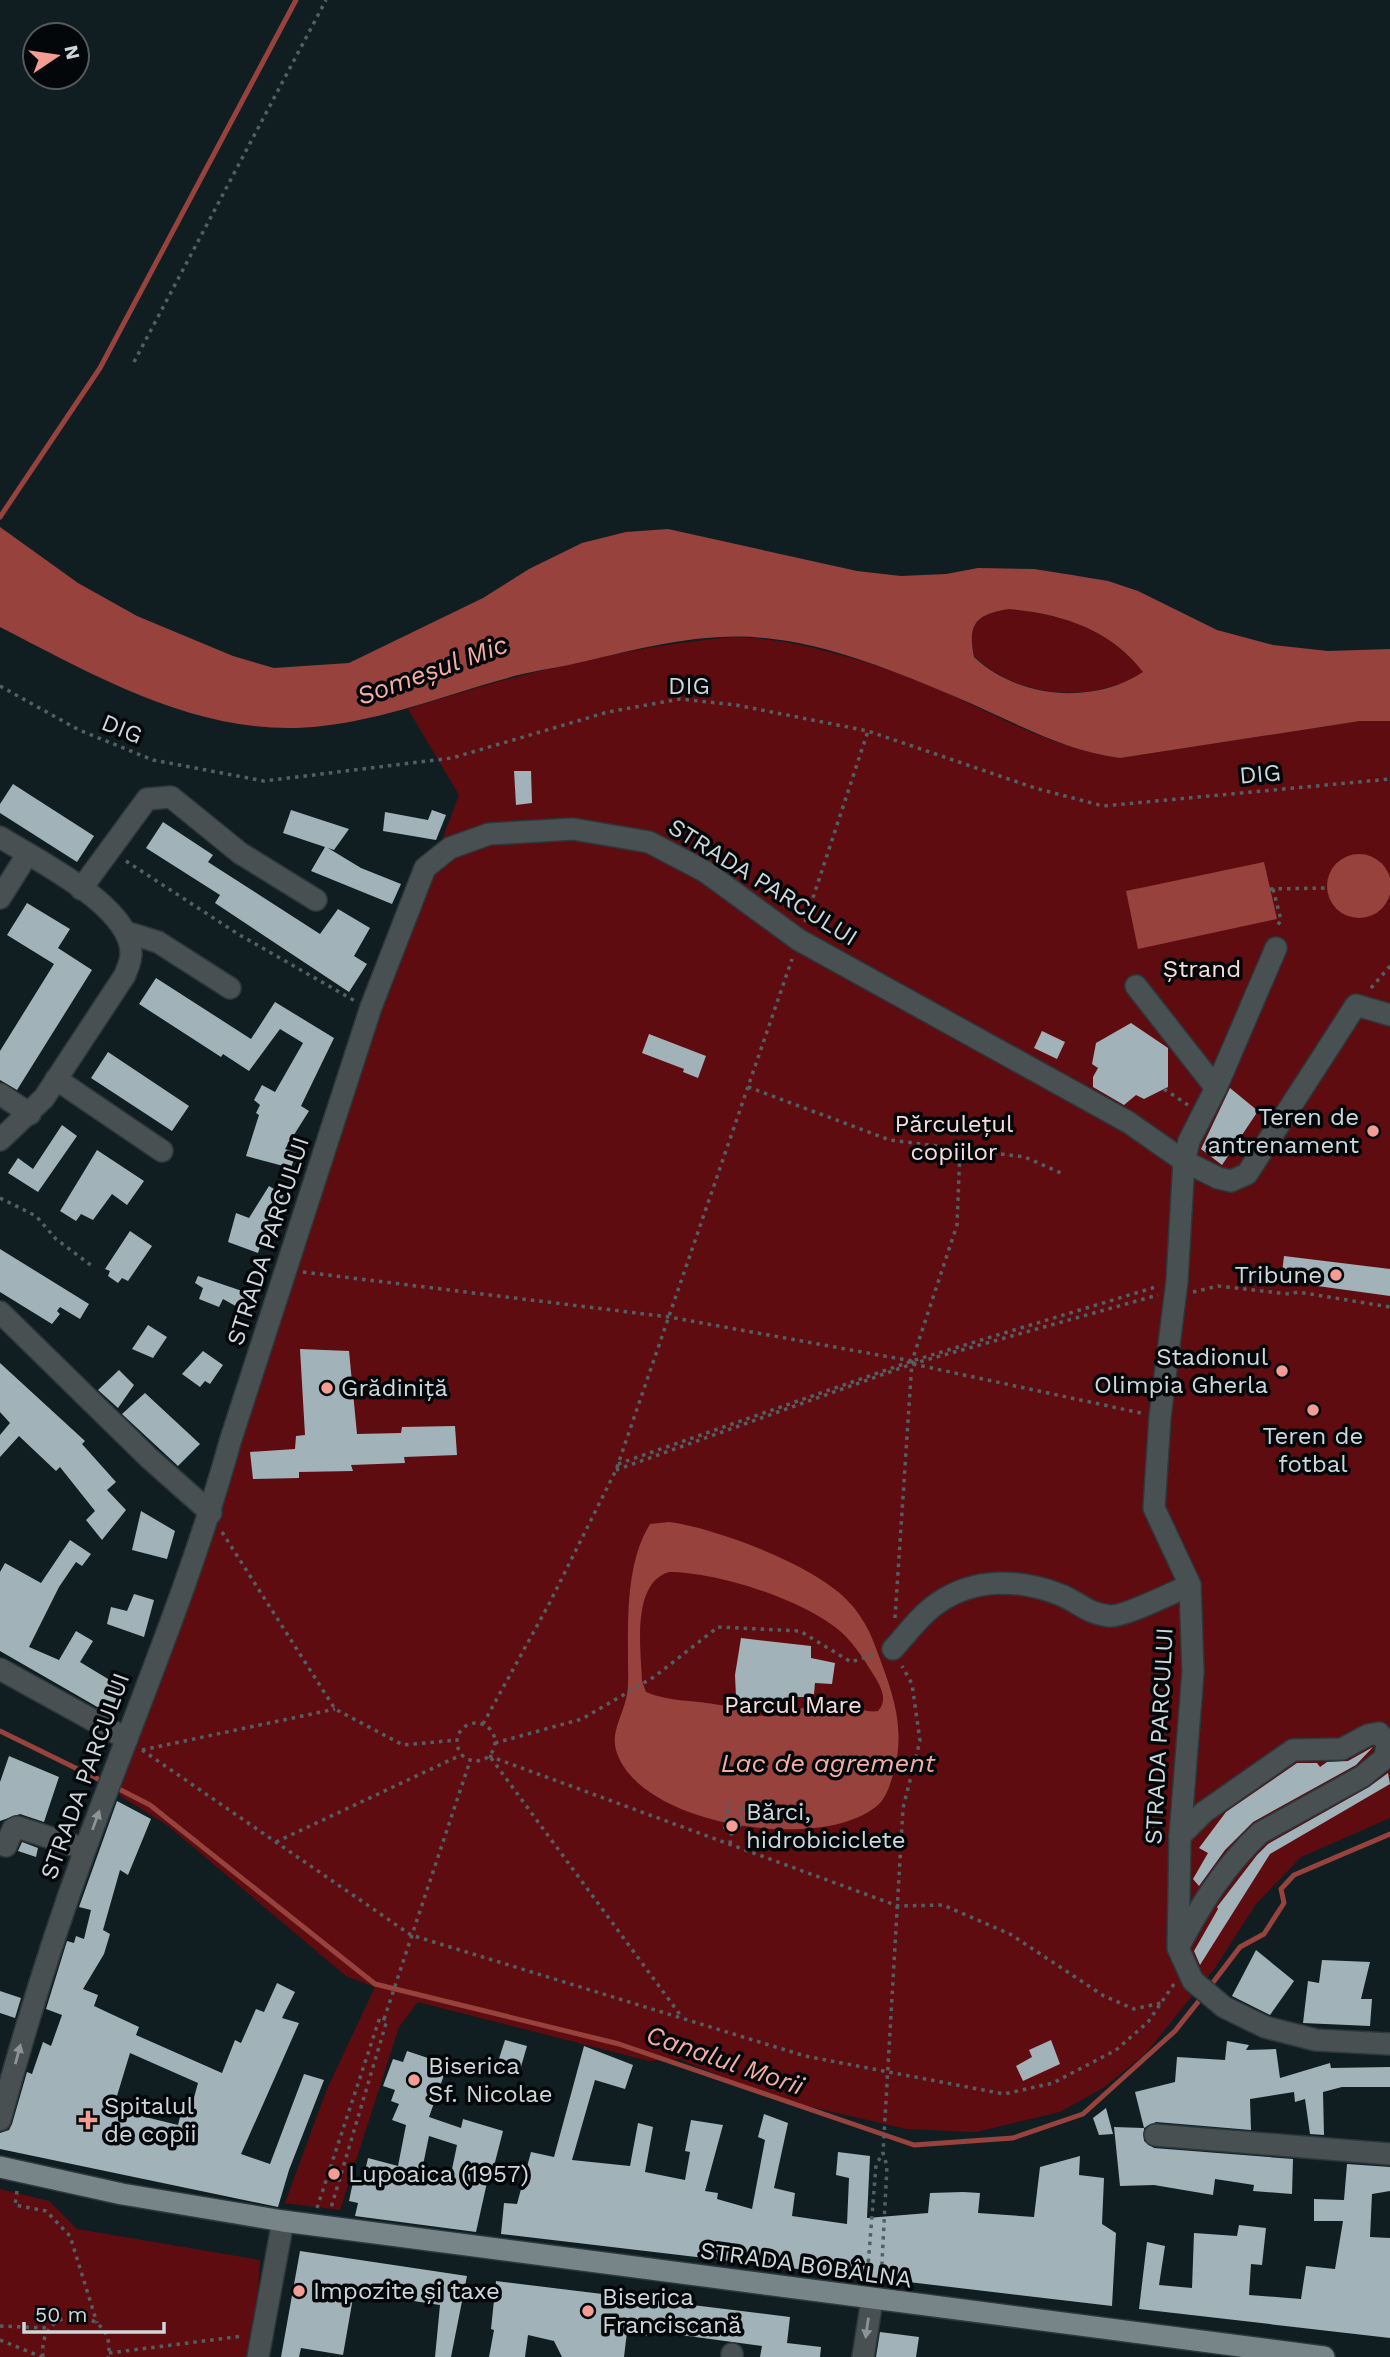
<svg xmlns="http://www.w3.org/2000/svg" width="1390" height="2357" font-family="'Work Sans',sans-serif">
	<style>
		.green { fill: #5f0c10 }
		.water { fill: #98423e; fill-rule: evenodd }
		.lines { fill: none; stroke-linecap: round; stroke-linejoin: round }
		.stream { stroke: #98423e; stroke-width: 5 }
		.building { fill: #a1b2b8; fill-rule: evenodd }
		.minor-casing { stroke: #2b383c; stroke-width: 24 }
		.major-casing { stroke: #2b383c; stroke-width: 24 }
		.path { stroke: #536063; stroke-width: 3.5; stroke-dasharray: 3.5 5; stroke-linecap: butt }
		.minor { stroke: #495052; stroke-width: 21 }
		.major { stroke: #778589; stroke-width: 21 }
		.oneway { fill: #8c9496 }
		.poi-dot { fill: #f59c94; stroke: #030709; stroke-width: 2.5 }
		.labels { text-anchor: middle; stroke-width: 7; stroke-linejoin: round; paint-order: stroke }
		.street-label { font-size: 24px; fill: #ced7d9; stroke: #030709 }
		.park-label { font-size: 24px; fill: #f7dcda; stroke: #030709 }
		.poi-label { font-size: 24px; fill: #ced7d9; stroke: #030709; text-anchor: start }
		.water-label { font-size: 26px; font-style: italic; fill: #f6ada6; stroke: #030709 }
	</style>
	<rect width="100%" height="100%" fill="#101e22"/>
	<!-- green -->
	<g class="green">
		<path d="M 1009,609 C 1066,615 1106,628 1144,672 C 1092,704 1019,699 974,656 C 967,623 977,614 1009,609 Z"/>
		<path d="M 733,637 C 802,638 897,669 960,699 C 1012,724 1062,750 1120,758 L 1360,721 L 1390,721 L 1390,1818 L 1301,1857 L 1256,1904 L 1215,1968 L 1145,2054 L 1103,2088 L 1060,2112 L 976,2132 L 906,2129 L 777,2099 L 679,2059 L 649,2061 L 418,2002 L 399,2027 L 340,2210 L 285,2203 L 327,2089 L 375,1987 L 346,1976 L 167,1825 L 119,1795 L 368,1037 L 459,795 L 408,709 C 513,675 623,647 733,637 Z"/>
		<polygon points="0,2189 49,2201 77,2229 260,2260 258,2293 246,2357 0,2357"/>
	</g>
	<!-- water -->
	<g class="water">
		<path d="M 0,527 L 78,583 L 137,616 L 233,656 L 274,668 L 349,663 L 483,598 L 529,569 L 582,543 L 626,532 L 668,529 L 857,571 L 901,576 L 946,574 L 978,568 L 1034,569 L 1072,575 L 1108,581 L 1138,591 L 1217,630 L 1273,645 L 1328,651 L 1390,649 L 1390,721 L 1360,721 L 1120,758 C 1060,750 1011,720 956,697 C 897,672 829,644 765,638 C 702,631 634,650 573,664 C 550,669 526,672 504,679 C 443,696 385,719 322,726 C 206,740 99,678 0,627 ZM 1009,609 C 1062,614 1110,629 1143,672 C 1093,705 1019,699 974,657 C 967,623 977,614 1009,609 Z"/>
		<circle cx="1359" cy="886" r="32"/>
		<polygon points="1264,862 1277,919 1138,949 1126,891"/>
		<path d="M 669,1522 C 716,1528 813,1565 846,1599 C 859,1612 868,1627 874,1643 C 890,1686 907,1725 894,1771 C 891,1782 887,1796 879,1804 C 826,1854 638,1827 616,1750 C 611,1733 622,1716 626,1699 C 629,1688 628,1675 628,1663 C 628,1617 626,1563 650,1524 ZM 669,1572 C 716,1572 797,1598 835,1627 C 851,1638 865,1661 875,1677 C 881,1687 888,1701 878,1711 C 863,1714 848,1702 831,1702 C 811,1702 793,1714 773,1716 C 755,1718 738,1708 720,1705 C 695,1700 669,1702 646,1692 L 642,1681 C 641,1650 631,1583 669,1572 Z"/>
	</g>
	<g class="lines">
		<!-- stream -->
		<g class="stream">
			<polyline points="0,517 100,368 296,0"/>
			<polyline points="0,1731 104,1782"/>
			<polyline points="113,1786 150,1805 375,1984 619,2044 914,2145 1013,2138 1083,2114 1175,2031 1202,1997"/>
			<polyline points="1208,1989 1240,1947 1264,1934 1284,1903 1281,1889 1294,1875 1390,1834"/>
		</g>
	</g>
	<!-- building -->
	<g class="building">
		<polygon points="514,771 531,771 532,803 516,805"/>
		<polygon points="13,784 94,836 77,862 0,813 0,804"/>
		<polygon points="291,810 349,829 334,850 328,848 361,868 401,884 392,904 311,871 325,847 283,833"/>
		<polygon points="432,810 446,815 436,840 383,831 385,812 428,820"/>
		<polygon points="163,822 213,855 208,862 320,934 338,909 370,928 354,956 367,964 349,992 215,903 220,895 146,848"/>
		<polygon points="27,903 70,929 58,948 92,970 17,1090 0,1080 0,1051 54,964 7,935"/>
		<polygon points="156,978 251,1039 275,1002 334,1038 301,1106 309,1111 285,1149 296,1153 291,1168 246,1156 259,1115 256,1113 260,1105 254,1100 262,1085 275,1092 303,1043 280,1029 249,1071 223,1054 221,1057 139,1004"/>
		<polygon points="1131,1023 1168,1048 1168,1087 1144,1099 1136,1095 1124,1105 1093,1087 1093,1077 1098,1068 1092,1064 1096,1043"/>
		<polygon points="1042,1031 1065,1042 1057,1059 1034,1048"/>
		<polygon points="649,1034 706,1056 698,1078 683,1072 684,1069 642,1053"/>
		<polygon points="108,1052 189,1106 172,1131 91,1078"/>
		<polygon points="1230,1088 1258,1111 1222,1165 1201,1149"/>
		<polygon points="62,1125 77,1136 38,1192 8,1173 18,1158 33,1169"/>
		<polygon points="97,1150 144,1181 127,1205 112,1194 93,1220 81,1214 76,1221 60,1211"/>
		<polygon points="269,1186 284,1195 269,1218 258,1253 228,1242 236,1213 249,1218"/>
		<polygon points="130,1231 152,1246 128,1281 122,1278 118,1283 108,1276 110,1271 105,1269"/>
		<polygon points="0,1249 89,1304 80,1319 60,1307 57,1311 60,1314 52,1324 0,1292"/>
		<polygon points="1284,1256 1390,1269 1390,1296 1281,1281"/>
		<polygon points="198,1276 248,1293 241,1309 223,1299 219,1307 199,1299 203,1288 195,1283"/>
		<polygon points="148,1325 167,1337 153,1358 132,1349"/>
		<polygon points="300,1349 349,1351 357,1434 401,1433 402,1427 455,1426 457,1455 404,1457 405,1463 351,1465 353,1471 299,1472 299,1478 253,1479 250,1452 295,1449 296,1436 305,1435"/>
		<polygon points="203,1351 223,1365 210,1384 205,1381 200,1387 182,1374"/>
		<polygon points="0,1363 85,1441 82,1444 116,1482 107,1490 126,1510 102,1540 86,1520 95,1511 60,1467 56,1471 19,1436 0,1457 0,1435 10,1423 0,1412"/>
		<polygon points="119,1370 134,1385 118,1408 98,1390"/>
		<polygon points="145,1393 200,1444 178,1466 122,1414"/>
		<polygon points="141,1511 175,1531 167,1559 132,1550"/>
		<polygon points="70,1540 91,1554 82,1566 76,1562 59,1587 29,1647 59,1660 76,1631 93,1641 80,1662 128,1691 113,1716 0,1651 0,1572 5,1563 41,1583"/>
		<polygon points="134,1594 154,1600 144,1637 107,1624 111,1607 127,1611"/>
		<polygon points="741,1638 811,1646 811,1658 835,1663 832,1684 815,1683 814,1694 805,1697 789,1697 787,1705 779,1709 747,1704 736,1697 735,1675"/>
		<polygon points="1373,1747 1356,1765 1253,1822 1225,1850 1199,1886 1193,1879 1208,1853 1199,1848 1226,1812 1297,1763 1317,1763 1320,1767 1327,1762 1348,1761"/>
		<polygon points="9,1756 59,1777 44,1822 20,1814 0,1821 0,1782"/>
		<polygon points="1388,1773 1390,1784 1270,1854 1200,1965 1194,1951 1218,1909 1217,1907 1257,1855 1268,1844 1369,1787"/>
		<path d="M 117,1801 L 151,1819 L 128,1875 L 120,1870 L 103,1930 L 110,1934 L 104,1954 L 83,1989 L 98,1995 L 94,2006 L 139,2027 L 136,2035 L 222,2073 L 235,2040 L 241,2043 L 256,2009 L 264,2012 L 277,1983 L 295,1992 L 282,2018 L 299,2023 L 241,2154 L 270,2164 L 304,2074 L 324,2080 L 289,2170 L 278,2207 L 0,2149 L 0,2133 L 9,2130 L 12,2124 L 27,2072 L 32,2074 L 43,2042 L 51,2046 L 62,2015 L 46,2009 L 67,1941 L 74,1943 L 76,1936 L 84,1939 L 91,1910 L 79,1907 ZM 130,2053 L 198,2083 L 189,2116 L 181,2113 L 178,2125 L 113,2109 Z"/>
		<polygon points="22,1842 38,1848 36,1857 18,1851"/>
		<polygon points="1256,1950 1294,1981 1270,2015 1232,1996"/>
		<polygon points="1322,1960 1370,1962 1361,1999 1372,1999 1370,2026 1303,2023 1308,1981 1319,1983"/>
		<polygon points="0,1991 21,1998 15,2018 0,2013"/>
		<polygon points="505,2040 527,2046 518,2077 496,2068"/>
		<polygon points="1051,2040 1060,2064 1023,2081 1016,2066 1032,2057 1029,2050"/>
		<polygon points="1227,2041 1249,2045 1246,2050 1276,2049 1280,2078 1330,2063 1331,2068 1390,2067 1390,2087 1342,2087 1323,2092 1324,2135 1310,2134 1305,2099 1295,2102 1294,2092 1250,2099 1251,2130 1156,2122 1144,2128 1135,2092 1175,2082 1177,2057 1225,2060"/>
		<polygon points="584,2046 633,2065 625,2089 595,2080 572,2160 630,2166 638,2123 653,2127 645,2172 685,2180 690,2152 685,2151 691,2120 723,2125 705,2191 718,2193 717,2199 752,2209 765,2140 758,2137 764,2114 788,2123 774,2188 795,2193 792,2216 847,2224 849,2178 836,2175 838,2152 870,2156 867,2218 928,2213 930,2193 963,2192 980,2193 978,2213 1034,2217 1040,2167 1080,2156 1079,2175 1104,2178 1102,2224 1116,2233 1112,2306 501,2234 504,2203 517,2204 531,2152 554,2157"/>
		<path d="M 407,2051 L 437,2061 L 433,2071 L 444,2075 L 429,2117 L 461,2128 L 463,2119 L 503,2131 L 493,2170 L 490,2169 L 476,2232 L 355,2216 L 358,2203 L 349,2201 L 353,2182 L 362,2185 L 368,2158 L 398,2166 L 406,2125 L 392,2120 L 399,2104 L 391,2101 L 395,2090 L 383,2086 L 393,2059 L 403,2062 ZM 429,2136 L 457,2145 L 451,2174 L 422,2170 Z"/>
		<polygon points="1106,2108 1113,2134 1099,2135 1093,2118"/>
		<polygon points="1114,2127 1144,2128 1144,2141 1154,2148 1293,2159 1292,2194 1253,2191 1254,2185 1215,2179 1213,2195 1154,2185 1120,2186"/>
		<polygon points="1347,2164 1390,2167 1390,2191 1372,2194 1370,2237 1390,2238 1390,2338 1139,2309 1147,2242 1165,2246 1159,2285 1192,2288 1194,2233 1237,2236 1239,2225 1266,2228 1262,2265 1251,2264 1249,2295 1301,2299 1306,2266 1335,2269 1343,2221 1314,2221 1314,2199 1344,2200"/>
		<polygon points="300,2251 467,2276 451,2357 435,2357 440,2305 354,2292 343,2355 301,2348 299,2357 281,2357"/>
		<polygon points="496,2281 790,2317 787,2343 821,2347 820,2357 760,2357 762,2346 651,2331 649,2336 627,2332 624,2357 562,2357 554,2341 528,2335 525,2357 489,2357 494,2330 491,2329"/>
		<polygon points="880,2332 919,2337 916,2357 876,2357"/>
	</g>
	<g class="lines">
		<defs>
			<g id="minor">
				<path d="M 0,837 C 36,860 132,906 131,954 C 131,961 127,969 125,975 L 44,1098 L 0,1140"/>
				<polyline points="81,889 147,799 171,797 240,853 316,900"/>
				<polyline points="0,898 27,855"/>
				<polyline points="126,932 158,942 230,988"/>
				<polyline points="1276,948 1216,1088 1189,1141 1184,1161 1177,1281 1160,1417 1154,1508 1190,1585 1193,1672 1180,1836 1178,1948 1193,1981 1224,2007 1265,2027 1316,2040 1390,2044"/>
				<polyline points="1136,986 1216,1088"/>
				<polyline points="56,1079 162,1151"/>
				<polyline points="0,1094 30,1114"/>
				<polyline points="0,1312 149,1458 211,1513"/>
				<path d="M 893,1649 C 907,1634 921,1614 938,1603 C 975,1577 1021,1579 1061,1595 C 1080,1603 1088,1614 1110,1616 C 1123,1617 1175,1592 1190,1585"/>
				<polyline points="0,1669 127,1739"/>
				<polyline points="6,1846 13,1829 17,1827 85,1849"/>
				<path d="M 1179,1946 C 1201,1904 1225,1866 1260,1833 L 1363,1776 L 1385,1758 L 1387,1743 L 1379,1733 L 1368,1735 L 1342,1749 L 1293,1750 L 1204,1812 L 1180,1836"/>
				<path d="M 0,2120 C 25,2028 53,1937 86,1847 C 135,1713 192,1580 230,1442 L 371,1007 L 425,868 L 450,848 L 489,834 L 573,829 L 649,842 L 706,872 L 799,940 L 1128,1122 L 1184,1161 L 1218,1178 L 1231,1181 L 1247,1174 L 1356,1005 L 1390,1015"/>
				<polyline points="1155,2135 1390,2154"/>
				<polyline points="258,2357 283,2221"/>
				<polyline points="732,2357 732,2354"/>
				<polyline points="863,2357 872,2300"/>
			</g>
			<polyline id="major" points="0,2167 122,2194 283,2221 1324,2357"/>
		</defs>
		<!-- minor casing -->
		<use href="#minor" class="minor-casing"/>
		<!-- major casing -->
		<use href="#major" class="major-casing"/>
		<!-- path -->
		<g class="path">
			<polyline points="134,362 326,0"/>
			<polyline points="0,686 79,730 153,760 264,781 452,758 608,712 680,699 736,705 868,731 1035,788 1103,806 1390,779"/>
			<polyline points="126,861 238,934 355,1001"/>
			<polyline points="1270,889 1327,888"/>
			<polyline points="1273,889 1281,920 1276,928"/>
			<polyline points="805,922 868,731"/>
			<polyline points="1371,988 1390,966"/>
			<polyline points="748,1087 890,1140 1025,1157 1063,1174"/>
			<polyline points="1164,1089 1188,1105"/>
			<polyline points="0,1198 36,1216 56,1239 92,1266"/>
			<polyline points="303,1272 669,1317 912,1361"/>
			<polyline points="1193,1292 1218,1286 1289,1294 1298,1292 1390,1307"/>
			<polyline points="913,1364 1141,1413"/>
			<polyline points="618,1464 912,1361 1159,1286"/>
			<polyline points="616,1470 912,1364 1158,1295"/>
			<polyline points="222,1532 335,1709 403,1745 457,1740"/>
			<polyline points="895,1618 912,1361 957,1225 960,1149"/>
			<circle cx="476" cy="1742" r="19"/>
			<polyline points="483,1724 549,1604 616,1470 792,959"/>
			<polyline points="495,1743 582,1719 654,1677 718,1627 800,1631 851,1662 875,1654"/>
			<polyline points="142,1750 411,1935 805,2056 1004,2094 1053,2083 1116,2050 1148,2022 1174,1984"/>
			<polyline points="142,1750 335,1709"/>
			<polyline points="489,1756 898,1906 943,1905 1010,1934 1104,1996 1134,2009 1161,2003"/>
			<polyline points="491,1758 681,2016"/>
			<polyline points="729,1801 725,1828 732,1829"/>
			<polyline points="276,1842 461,1755"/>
			<polyline points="730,1844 732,1829 739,1830 744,1805"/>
			<polyline points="384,2019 470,1761"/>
			<polyline points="17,2191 15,2205 46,2211 70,2236 97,2323"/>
			<polyline points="317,2208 380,2017 387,2020 331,2208"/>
			<polyline points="867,2279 876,2165 883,2153"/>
			<polyline points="881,2282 887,2166 883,2153 903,1808 920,1741 912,1684 902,1666"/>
			<polyline points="0,2326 49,2328"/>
			<polyline points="0,2340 42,2357"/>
			<polyline points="109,2353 243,2336"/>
			<path d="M 43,2357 C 37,2299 119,2307 108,2357"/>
		</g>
		<!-- minor -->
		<use href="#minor" class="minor"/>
		<!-- major -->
		<use href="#major" class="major"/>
	</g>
	<!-- one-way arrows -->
	<defs><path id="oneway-solid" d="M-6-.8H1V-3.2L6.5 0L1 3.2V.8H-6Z" transform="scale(1.75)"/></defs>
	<g class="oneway">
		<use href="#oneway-solid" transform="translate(96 1820) rotate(-70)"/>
		<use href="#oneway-solid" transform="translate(18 2054) rotate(-75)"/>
		<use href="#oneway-solid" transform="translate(867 2328) rotate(98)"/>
	</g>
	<!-- markers -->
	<g class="poi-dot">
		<circle cx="1373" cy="1131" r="7"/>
		<circle cx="1336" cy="1275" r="7"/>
		<circle cx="1282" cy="1371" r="7"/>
		<circle cx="327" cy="1388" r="7"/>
		<circle cx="1313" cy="1410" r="7"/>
		<circle cx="732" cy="1826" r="7"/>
		<circle cx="414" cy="2080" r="7"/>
		<path d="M84.5 2109.5h7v7h7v7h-7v7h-7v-7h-7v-7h7z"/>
		<circle cx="334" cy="2174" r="7"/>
		<circle cx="299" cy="2291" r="7"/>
		<circle cx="588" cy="2311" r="7"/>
	</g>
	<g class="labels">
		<!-- street labels -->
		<g class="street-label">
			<text x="689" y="694">DIG</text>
			<text transform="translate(122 729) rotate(22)" y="8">DIG</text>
			<text transform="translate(1260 774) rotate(-5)" y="8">DIG</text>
			<text transform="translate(763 882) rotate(32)" y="8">STRADA PARCULUI</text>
			<text transform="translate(268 1241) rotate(-72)" y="8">STRADA PARCULUI</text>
			<text transform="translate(1159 1736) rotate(-87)" y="8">STRADA PARCULUI</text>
			<text transform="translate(85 1776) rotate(-70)" y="8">STRADA PARCULUI</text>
			<text transform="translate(806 2265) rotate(8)" y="8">STRADA BOBÂLNA</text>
		</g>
		<!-- park labels -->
		<g class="park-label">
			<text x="1202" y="977">Ștrand</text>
			<text x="954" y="1132">Părculețul<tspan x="954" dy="28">copiilor</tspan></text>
			<text x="793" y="1713">Parcul Mare</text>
		</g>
		<!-- poi labels -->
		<g class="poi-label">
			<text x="1359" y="1125" text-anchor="end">Teren de<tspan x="1359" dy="28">antrenament</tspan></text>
			<text x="1322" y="1283" text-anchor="end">Tribune</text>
			<text x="1268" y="1365" text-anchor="end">Stadionul<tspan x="1268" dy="28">Olimpia Gherla</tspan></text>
			<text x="341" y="1396">Grădiniță</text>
			<text x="1313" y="1444" text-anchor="middle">Teren de<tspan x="1313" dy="28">fotbal</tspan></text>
			<text x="746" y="1820">Bărci,<tspan x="746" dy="28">hidrobiciclete</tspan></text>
			<text x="428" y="2074">Biserica<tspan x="428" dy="28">Sf. Nicolae</tspan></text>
			<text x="104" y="2114">Spitalul<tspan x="104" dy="28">de copii</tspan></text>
			<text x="348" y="2182">Lupoaica (1957)</text>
			<text x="313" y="2299">Impozite și taxe</text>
			<text x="602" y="2305">Biserica<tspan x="602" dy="28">Franciscană</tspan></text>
		</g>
		<!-- water labels -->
		<g class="water-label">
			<text transform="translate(432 670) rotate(-20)" y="9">Someșul Mic</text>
			<text x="828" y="1772">Lac de agrement</text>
			<text transform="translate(725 2060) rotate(19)" y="9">Canalul Morii</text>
		</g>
	</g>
	<!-- north arrow -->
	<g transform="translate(56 56) rotate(77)"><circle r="33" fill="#030709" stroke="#545a5c" stroke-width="2"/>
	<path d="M0-5L12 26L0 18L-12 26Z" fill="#f59c94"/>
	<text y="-10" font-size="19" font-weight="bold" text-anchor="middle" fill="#ced7d9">N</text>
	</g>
	<!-- scale -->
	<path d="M24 2322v10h140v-10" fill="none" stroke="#ced7d9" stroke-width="3.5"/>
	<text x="35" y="2322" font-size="21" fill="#ced7d9" stroke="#030709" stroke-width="5" paint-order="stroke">50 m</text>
</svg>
